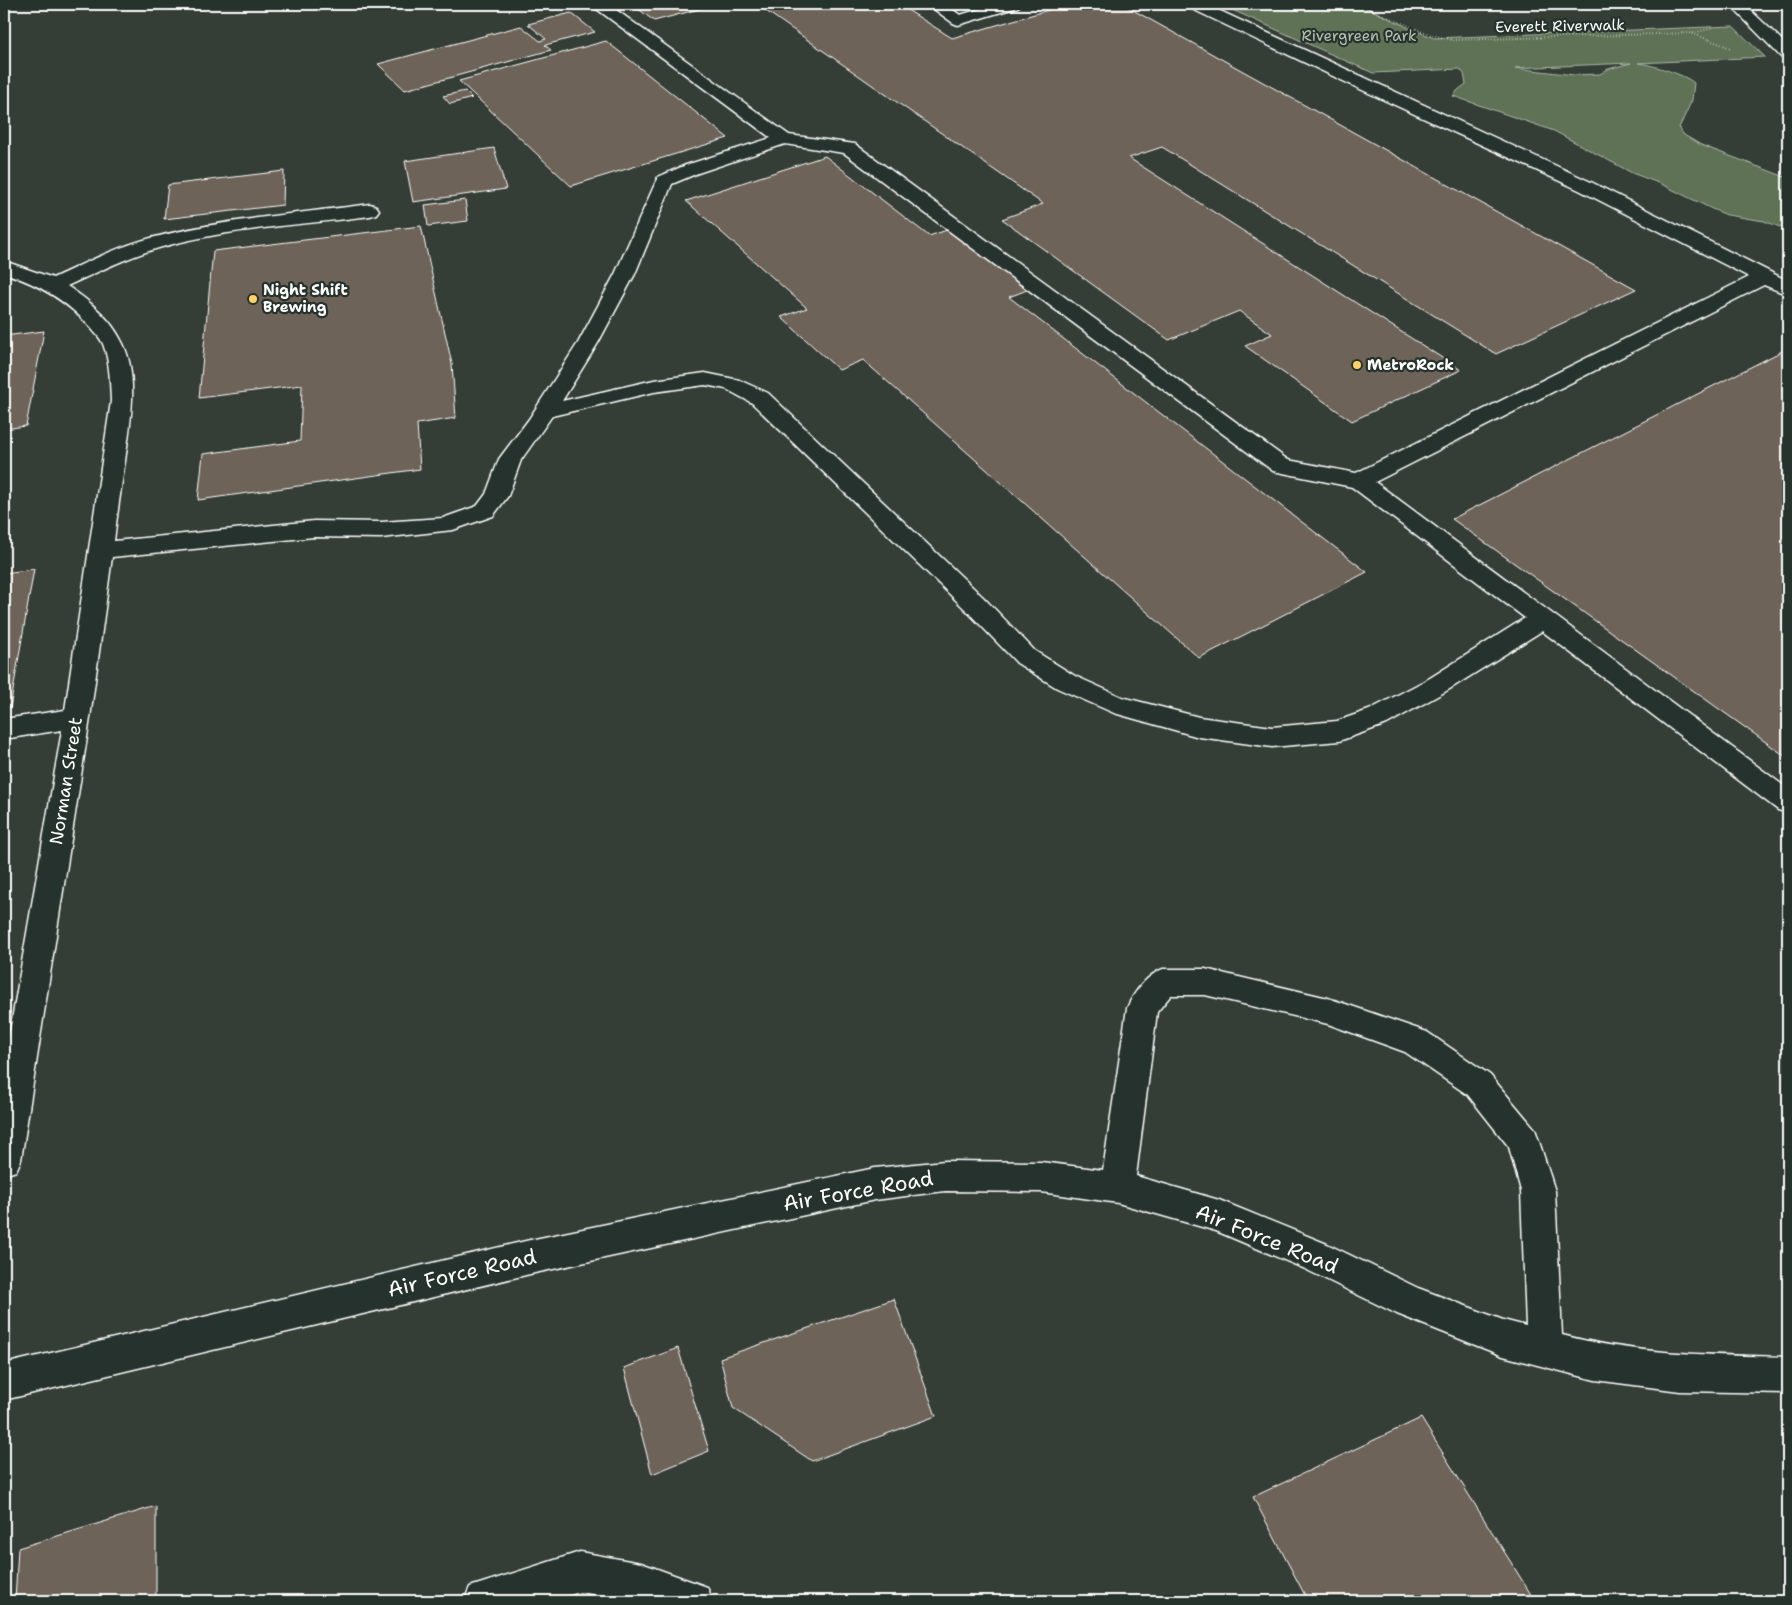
<svg xmlns="http://www.w3.org/2000/svg" width="1792" height="1605" font-family="'Shantell Sans',sans-serif">
	<style>
		.green { fill: #5f7255; stroke: #afb8aa; fill-rule: evenodd }
		.building { fill: #6e6459; stroke: #fff }
		.lines { fill: none; stroke-linecap: round; stroke-linejoin: round }
		.minor-casing { stroke: #fff; stroke-width: 3 }
		.path { stroke: #fff; stroke-width: 2; stroke-dasharray: 0.5 2.5; stroke-linecap: butt }
		.minor { fill: #26332d; fill-rule: evenodd }
		.poi-dot { fill: #ffd166; stroke: #26332d; stroke-width: 2 }
		.labels { text-anchor: middle; stroke-width: 4.5; stroke-linejoin: round; paint-order: stroke }
		.far-street-label { font-size: 15px; fill: #fff; stroke: #26332d }
		.far-park-label { font-size: 15px; fill: #b7c0b2; stroke: #26332d }
		.far-poi-label { font-size: 15px; font-weight: bold; fill: #fff; stroke: #26332d; text-anchor: start }
		.street-label { font-size: 18px; fill: #fff; stroke: #26332d }
		.near-street-label { font-size: 21px; fill: #fff; stroke: #26332d }
	</style>
	<rect width="100%" height="100%" fill="#343d36"/>
	<filter id="ink" filterUnits="userSpaceOnUse"><feTurbulence type="fractalNoise" baseFrequency=".02" numOctaves="2"/><feDisplacementMap in="SourceGraphic" scale="10" xChannelSelector="R" yChannelSelector="G"/><feConvolveMatrix kernelMatrix="1 2 1 2 8 2 1 2 1" color-interpolation-filters="sRGB"/></filter>
	<g filter="url(#ink)">
		<!-- green -->
		<path class="green" d="M 1219,4 L 1360,4 L 1409,28 L 1434,38 L 1733,26 L 1765,57 L 1638,63 C 1650,64 1686,75 1694,83 L 1692,100 L 1679,128 L 1684,135 L 1701,145 L 1788,178 L 1788,230 L 1764,221 L 1727,215 L 1712,209 L 1661,184 L 1632,173 L 1554,131 L 1453,96 L 1458,90 L 1466,84 L 1464,74 L 1460,69 L 1373,73 ZM 1631,63 L 1608,69 L 1600,74 L 1574,75 L 1515,68 Z"/>
		<!-- building -->
		<g class="building">
			<polygon points="632,4 718,4 654,21"/>
			<polygon points="756,4 898,4 952,38 1069,4 1122,4 1636,289 1496,354 1162,147 1129,158 1461,370 1352,421 1245,346 1272,334 1239,311 1169,340 1002,219 1043,204"/>
			<polygon points="571,13 595,32 545,45 551,50 405,90 378,64 521,26 540,41 546,39 528,24"/>
			<polygon points="606,41 728,138 571,186 459,81"/>
			<polygon points="465,91 472,98 450,104 443,96"/>
			<polygon points="494,148 506,189 413,202 405,161"/>
			<polygon points="825,156 929,236 947,230 1027,290 1009,297 1367,572 1199,658 863,360 839,370 781,317 807,308 686,201"/>
			<polygon points="284,171 283,205 164,219 168,185"/>
			<polygon points="465,200 468,221 428,226 425,205"/>
			<polygon points="421,226 452,364 456,418 417,424 420,469 198,500 203,454 300,441 302,385 199,398 213,251"/>
			<polygon points="44,331 26,426 4,429 4,336"/>
			<polygon points="1788,348 1788,758 1452,519"/>
			<polygon points="34,569 10,708 4,709 4,573"/>
			<polygon points="894,1299 936,1416 812,1461 733,1408 720,1358"/>
			<polygon points="678,1348 709,1451 652,1474 624,1368"/>
			<polygon points="1421,1418 1535,1601 1308,1601 1253,1497"/>
			<polygon points="156,1506 156,1601 15,1601 18,1548"/>
		</g>
		<g class="lines">
			<defs>
				<g id="minor">
					<path d="M 592,4 L 608,4 L 789,135 L 855,144 L 1288,460 L 1356,473 L 1749,277 L 1579,190 L 1360,89 L 1188,7 L 1186,4 L 1205,4 L 1591,182 L 1788,281 L 1788,295 L 1764,285 L 1375,482 L 1788,789 L 1788,813 L 1778,810 L 1542,631 L 1448,690 L 1387,724 L 1339,741 L 1272,747 L 1199,737 L 1114,713 L 1057,688 L 1017,663 L 965,609 L 752,403 L 726,389 L 705,385 L 654,392 L 552,416 L 521,460 L 508,496 L 493,516 L 453,530 L 381,538 L 314,537 L 112,557 L 90,718 L 21,1160 L 16,1171 L 4,1175 L 4,1066 L 62,730 L 4,739 L 4,719 L 65,710 L 111,401 C 110,382 110,362 103,344 C 100,337 95,333 91,328 C 67,300 38,284 4,273 L 4,261 L 53,278 C 85,263 117,247 151,238 C 223,219 297,214 370,204 L 376,206 L 379,210 L 376,214 L 370,216 C 301,225 230,228 162,247 C 129,256 98,272 67,286 C 87,299 110,318 121,340 C 140,374 130,424 125,461 C 121,488 117,514 114,541 L 314,521 L 381,522 L 443,518 L 477,506 L 486,494 L 499,459 L 529,419 L 578,343 L 615,274 L 658,177 L 686,165 L 771,138 L 594,7 ZM 785,144 L 844,153 L 1273,471 L 1352,487 L 1525,618 L 1430,678 L 1369,710 L 1337,721 L 1272,727 L 1199,717 L 1122,697 L 1075,676 L 1035,651 L 983,597 L 768,393 L 739,380 L 705,373 L 654,380 L 562,401 L 598,343 L 635,274 L 672,184 L 698,173 Z"/>
					<polygon points="927,4 945,4 960,15 997,4 1021,4 1018,7 958,25 953,23"/>
					<polygon points="1729,4 1744,4 1788,46 1788,60 1782,58"/>
					<path d="M 1163,969 L 1205,969 L 1328,998 L 1427,1032 L 1490,1075 L 1535,1129 L 1555,1191 L 1562,1335 C 1638,1355 1710,1355 1788,1357 L 1788,1393 L 1680,1391 L 1595,1380 L 1503,1356 L 1397,1314 L 1303,1268 L 1216,1231 L 1118,1203 L 1041,1192 L 945,1191 L 875,1200 L 530,1274 L 4,1400 L 4,1364 L 530,1240 L 875,1168 L 945,1161 L 1041,1162 L 1103,1170 L 1127,1008 C 1134,992 1147,975 1163,969 ZM 1171,995 L 1205,995 L 1328,1024 L 1405,1052 L 1468,1095 L 1509,1147 L 1521,1191 L 1526,1326 L 1503,1320 L 1418,1288 L 1327,1244 L 1219,1200 L 1136,1176 L 1157,1012 Z"/>
					<polygon points="580,1552 641,1563 707,1587 713,1601 633,1601 580,1592 549,1601 464,1601 470,1587"/>
				</g>
			</defs>
			<!-- minor casing -->
			<use href="#minor" class="minor-casing"/>
			<!-- path -->
			<g class="path">
				<polyline points="1358,4 1425,33 1452,40 1691,33 1731,48"/>
				<polyline points="1693,33 1713,28"/>
			</g>
			<!-- minor -->
			<use href="#minor" class="minor"/>
		</g>
	</g>
	<!-- markers -->
	<g class="poi-dot">
		<circle cx="253" cy="299" r="5"/>
		<circle cx="1357" cy="365" r="5"/>
	</g>
	<g class="labels">
		<!-- far-street labels -->
		<g class="far-street-label">
			<text transform="translate(1560 26) rotate(-1)" y="5">Everett Riverwalk</text>
		</g>
		<!-- far-park labels -->
		<g class="far-park-label">
			<text x="1359" y="41">Rivergreen Park</text>
		</g>
		<!-- far-poi labels -->
		<g class="far-poi-label">
			<text x="263" y="295">Night Shift<tspan x="263" dy="17">Brewing</tspan></text>
			<text x="1367" y="370">MetroRock</text>
		</g>
		<!-- street labels -->
		<g class="street-label">
			<text transform="translate(66 781) rotate(-81)" y="6">Norman Street</text>
		</g>
		<!-- near-street labels -->
		<g class="near-street-label">
			<text transform="translate(858 1191) rotate(-10)" y="7">Air Force Road</text>
			<text transform="translate(1267 1239) rotate(22)" y="7">Air Force Road</text>
			<text transform="translate(462 1273) rotate(-13)" y="7">Air Force Road</text>
		</g>
	</g>
	<!-- margin -->
	<rect width="1792" height="1605" fill="none" stroke="#26332d" stroke-width="20"/>
	<rect x="10" y="10" width="1772" height="1585" fill="none" stroke="#fff" stroke-width="2" filter="url(#ink)"/>
</svg>
